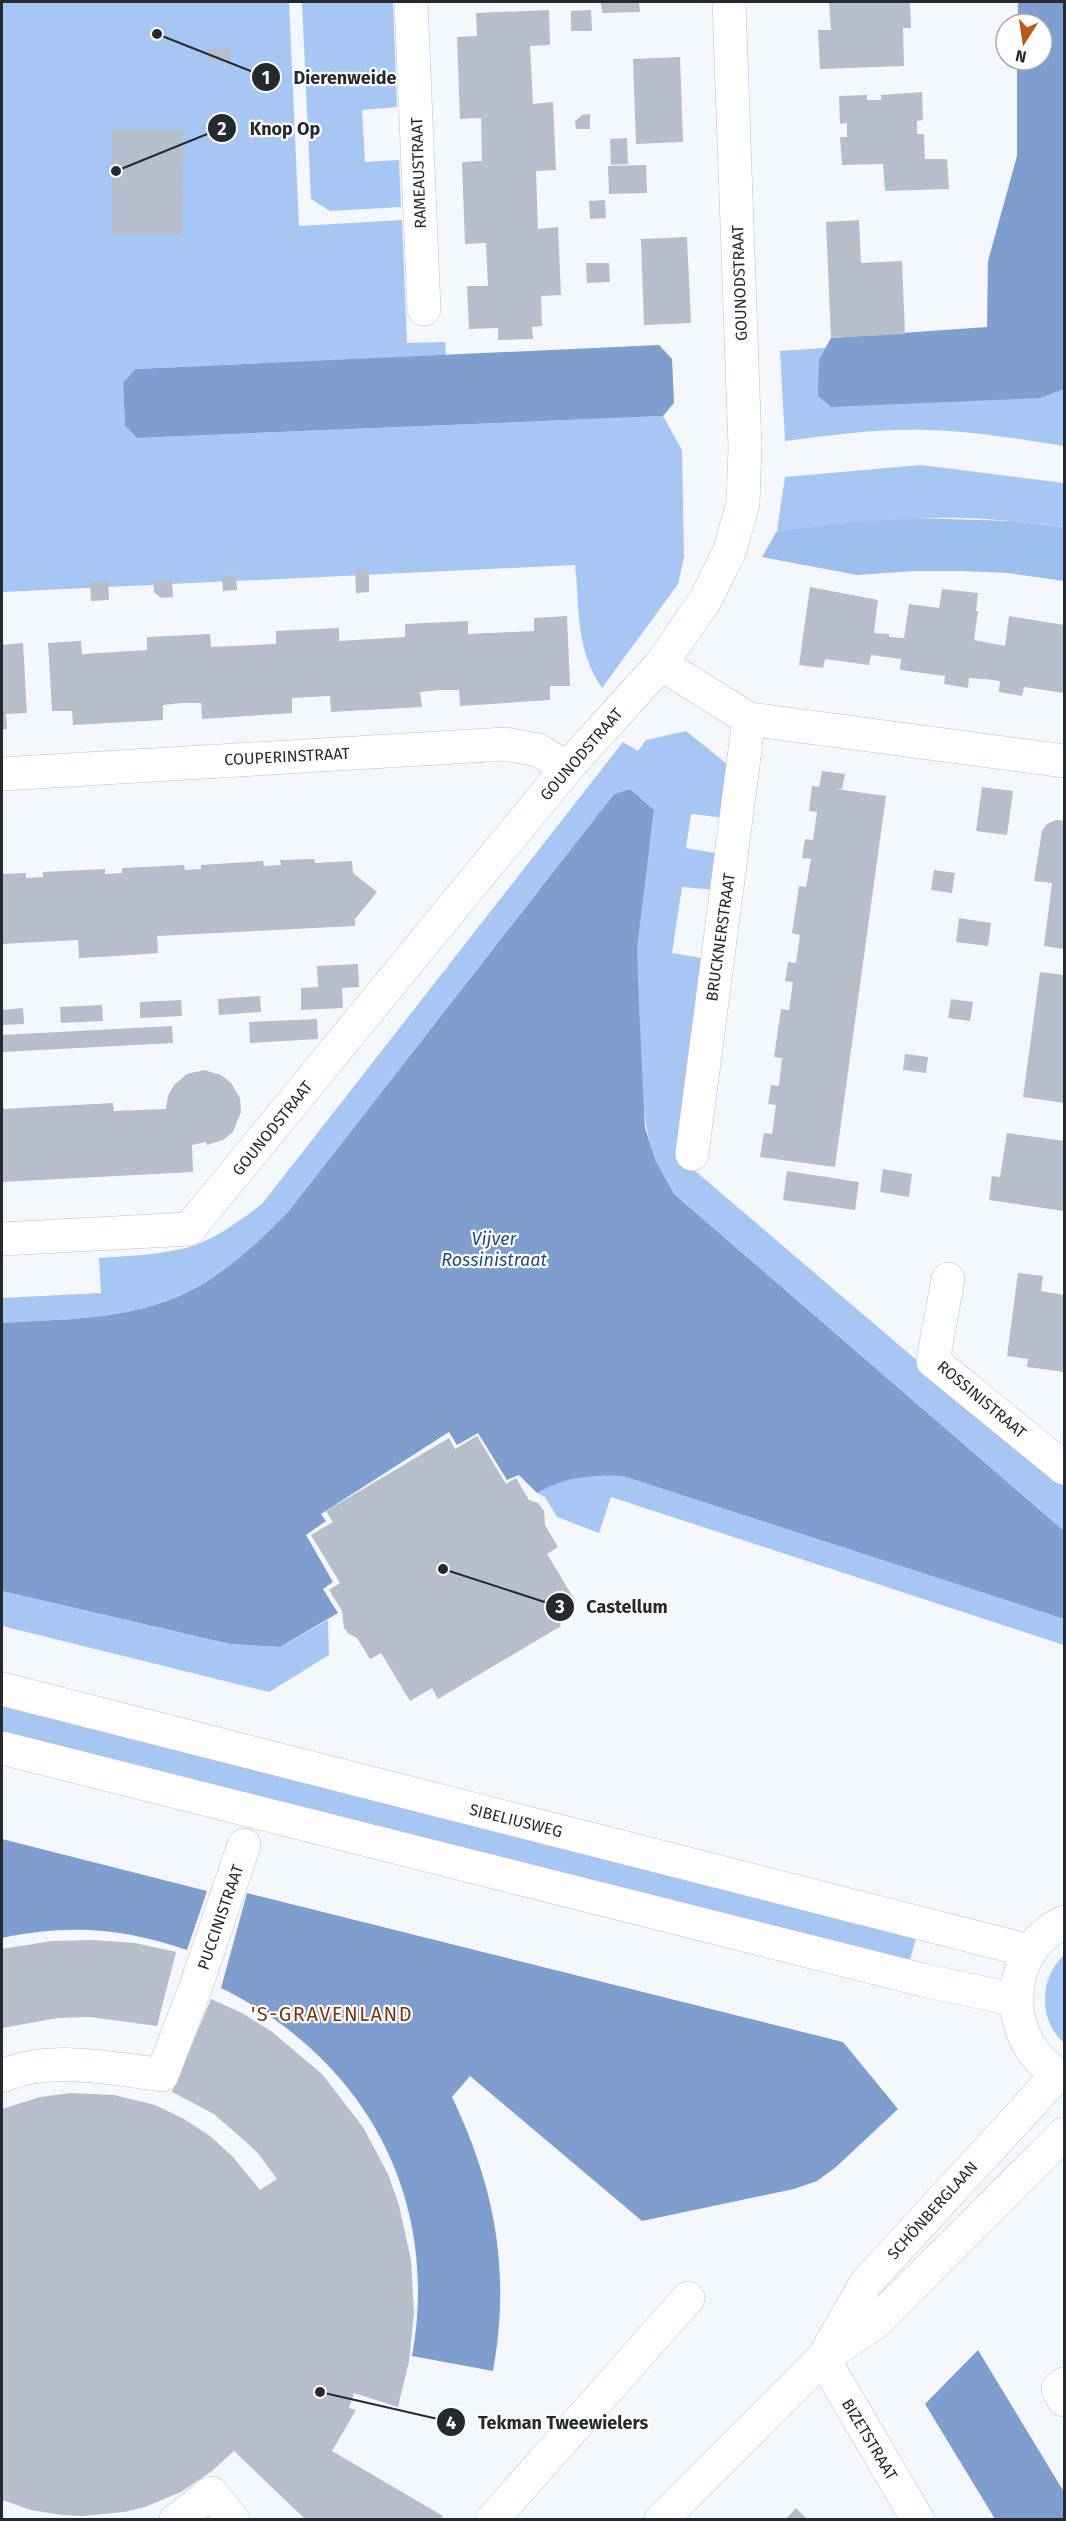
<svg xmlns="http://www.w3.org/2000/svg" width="1066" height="2521" font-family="'Fira Sans',sans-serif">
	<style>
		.green { fill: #a8c6f3 }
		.forest { fill: #9dbdef }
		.water { fill: #7f9ecf }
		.building { fill: #b6becb }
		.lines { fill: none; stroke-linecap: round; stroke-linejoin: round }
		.minor-casing { stroke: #b8c1ce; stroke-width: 34 }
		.minor { stroke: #fff; stroke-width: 33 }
		.labels { text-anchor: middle; stroke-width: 4.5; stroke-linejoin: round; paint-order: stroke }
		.street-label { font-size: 16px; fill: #262a2f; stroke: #fff }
		.water-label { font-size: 18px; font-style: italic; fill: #234a86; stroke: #fff }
		.quarter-label { font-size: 20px; letter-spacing: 1.5px; fill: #763811; stroke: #fff }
		.leader { fill: none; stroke: #262a2f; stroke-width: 2 }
		.callout-dot { fill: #262a2f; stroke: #fff; stroke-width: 2 }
		.mark-label { font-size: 18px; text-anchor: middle; font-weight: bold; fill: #fff }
		.callout-label { font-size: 18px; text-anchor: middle; font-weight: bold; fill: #262a2f; stroke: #fff; stroke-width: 4.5; stroke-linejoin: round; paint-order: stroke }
	</style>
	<rect width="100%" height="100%" fill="#f4f8fd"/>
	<!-- green -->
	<g class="green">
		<path d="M 2,2 L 289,2 L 299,226 L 402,220 L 407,343 L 445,342 L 446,355 L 135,369 L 123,383 L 125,426 L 137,438 L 663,416 L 682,450 L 684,557 L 678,584 L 602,688 C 575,648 580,610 575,565 L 2,592 Z"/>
		<polygon points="302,2 393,2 397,107 362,110 365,162 399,160 401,207 330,211 311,199"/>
		<path d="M 825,348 L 819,359 L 1041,398 L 1064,389 L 1064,446 C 1019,439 973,431 927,430 C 879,428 832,435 785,441 L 780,351 Z"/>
		<path d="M 921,465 L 1064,483 L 1064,527 C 1031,523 998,519 964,518 C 902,516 839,524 777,531 L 785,477 Z"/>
		<path d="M 686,731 L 732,768 L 726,818 L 691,814 L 686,848 L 721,854 L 717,890 L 682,887 L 672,953 L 707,959 L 680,1158 L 1064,1486 L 1064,1531 L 674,1194 C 643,1154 644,1107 641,1060 C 639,1022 634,983 637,946 C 641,901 649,855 654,810 L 630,789 L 614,794 L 288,1212 C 276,1225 263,1241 249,1252 C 218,1276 183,1299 144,1308 C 99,1320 48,1320 2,1323 L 2,1298 L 101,1293 L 99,1258 C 128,1256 158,1255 186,1248 C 215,1240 239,1221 262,1204 L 623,742 L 638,751 L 646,740 Z"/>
		<polygon points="585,1475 623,1476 1064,1619 1064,1645 611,1497 599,1533 557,1517 545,1497 537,1493 553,1483"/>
		<polygon points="2,1591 230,1644 280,1647 328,1620 329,1655 269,1692 2,1626"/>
		<polygon points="2,1704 917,1934 909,1964 2,1734"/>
		<path d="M 1064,1955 L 1064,2043 C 1038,2020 1039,1978 1064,1955 Z"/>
	</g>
	<!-- forest -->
	<polygon class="forest" points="913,518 1012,521 1064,527 1064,581 1008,573 961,571 915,571 857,575 762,557 777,531 852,522"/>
	<!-- water -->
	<g class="water">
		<polygon points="1018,2 1064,2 1064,389 1041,398 831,407 818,396 819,359 831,338 987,327 988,261 1017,156 1017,60 1042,60 1042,24 1018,24"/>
		<polygon points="659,345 672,359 674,403 663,416 137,438 125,426 123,383 135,369"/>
		<path d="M 630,789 L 654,810 L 637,948 L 639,1006 L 645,1128 L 656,1162 L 674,1194 L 1064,1531 L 1064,1619 L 623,1476 C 590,1475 567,1476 537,1493 L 519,1475 L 507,1480 L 478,1433 L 457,1445 L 449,1432 L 321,1514 L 326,1521 L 306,1535 L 333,1582 L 323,1589 L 338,1613 L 280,1647 L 230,1644 L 2,1591 L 2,1323 C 48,1320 99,1320 144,1308 C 203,1294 248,1254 288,1212 L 614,794 Z"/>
		<path d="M 2,1839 L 207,1891 L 187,1950 C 122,1928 69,1924 2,1938 Z"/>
		<path d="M 247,1893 L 843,2042 L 898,2109 L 836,2167 L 817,2181 L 794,2189 L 642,2221 L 470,2076 L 452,2097 C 495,2187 511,2271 493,2371 L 412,2356 C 441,2197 364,2058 221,1988 Z"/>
		<polygon points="978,2350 1064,2492 1064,2519 995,2519 925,2404"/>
	</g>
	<!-- building -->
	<g class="building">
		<polygon points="601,2 639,2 640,12 602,13"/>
		<polygon points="829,2 910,2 911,28 903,28 904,66 820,69 818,30 831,30"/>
		<polygon points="549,10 550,45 530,46 533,104 553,102 556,170 536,171 538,229 558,227 561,295 541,296 542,326 532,327 533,339 498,340 498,328 469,329 467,286 488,286 487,265 486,243 465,244 462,162 482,161 481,118 460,119 457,37 477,36 476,13"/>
		<polygon points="591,10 592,31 571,31 571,11"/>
		<polygon points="230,48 230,59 208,61 208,49"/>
		<polygon points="680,57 683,142 636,144 633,59"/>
		<polygon points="922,92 923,120 917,121 917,134 924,134 925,159 947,159 949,189 885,191 883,164 842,165 840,137 847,137 847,123 840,124 839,96 867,95 867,100 881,100 881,95"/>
		<polygon points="590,114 590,129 576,129 575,121 582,115"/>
		<polygon points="112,130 183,130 182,235 112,235"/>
		<polygon points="627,138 628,164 611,165 610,139"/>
		<polygon points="646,165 647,193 609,194 608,166"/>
		<polygon points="605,200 606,218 590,219 589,201"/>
		<polygon points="859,220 861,263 902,261 905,334 831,338 826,222"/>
		<polygon points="687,237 691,323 644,325 641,239"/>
		<polygon points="586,263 609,263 610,282 587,283"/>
		<polygon points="355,569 369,569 369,592 356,593"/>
		<polygon points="236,575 237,590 223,591 222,576"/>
		<polygon points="172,579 173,597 161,598 154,592 153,580"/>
		<polygon points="108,581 109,600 91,601 90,582"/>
		<polygon points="810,587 878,600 874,633 889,634 889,637 904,638 909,604 939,608 942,589 978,593 976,611 978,611 974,640 1005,646 1009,616 1064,625 1064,693 1024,687 1022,696 999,692 1000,681 985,679 969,678 968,688 944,684 945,676 900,670 901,659 871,655 869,665 825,659 823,668 799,665"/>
		<polygon points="567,616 570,686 550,686 550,700 460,706 459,690 440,690 420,692 422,707 331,712 330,696 292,698 292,713 202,719 201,703 182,703 163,705 163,720 73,725 72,711 52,711 48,643 81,641 82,654 147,650 147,637 210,634 211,647 276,644 276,631 339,628 339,641 405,637 405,624 468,621 468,634 534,631 534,618"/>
		<polygon points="23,643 27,713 6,714 7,729 2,729 2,645"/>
		<polygon points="822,771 845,774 842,789 836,789 886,796 835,1167 760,1157 764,1133 772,1134 776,1105 768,1104 771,1085 779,1086 782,1058 774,1057 781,1009 789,1010 793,982 785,981 788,962 796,963 800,935 792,933 799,886 806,887 811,859 802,858 805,839 813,840 817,812 809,811 812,786 819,787"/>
		<polygon points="982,787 1013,791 1007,835 976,831"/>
		<polygon points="1056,820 1064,821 1064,949 1044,946 1052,883 1034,881 1042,831 1047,824"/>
		<polygon points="314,859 315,863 352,861 353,873 377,892 355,919 355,926 157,936 158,953 118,956 79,958 78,940 2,944 2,874 26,873 26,878 43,877 43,872 105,869 105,874 122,873 122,868 184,865 185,870 201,869 201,865 263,861 264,866 281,865 280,860"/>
		<polygon points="934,870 955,873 952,893 931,890"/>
		<polygon points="959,918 991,923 988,946 956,942"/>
		<polygon points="358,964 359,987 342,988 343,1008 301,1010 301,988 318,987 317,966"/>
		<polygon points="1040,972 1064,975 1064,1103 1023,1097"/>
		<polygon points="260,996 261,1012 219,1015 218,999"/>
		<polygon points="951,999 973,1002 970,1021 948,1018"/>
		<polygon points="181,1000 182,1016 140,1018 140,1002"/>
		<polygon points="102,1005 103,1021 61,1023 60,1007"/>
		<polygon points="23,1008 24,1024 2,1025 2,1010"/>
		<polygon points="317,1019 318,1039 250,1043 249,1022"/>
		<polygon points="172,1026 173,1043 2,1052 2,1035"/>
		<polygon points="905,1054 928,1057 926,1073 903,1070"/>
		<polygon points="204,1070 221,1075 231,1083 240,1098 241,1112 233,1132 223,1140 207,1145 206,1142 192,1145 193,1172 2,1182 2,1109 113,1103 114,1111 166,1109 168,1096 174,1085 187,1074"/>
		<polygon points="1007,1133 1064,1141 1064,1211 989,1200 992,1176 1000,1177"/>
		<polygon points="883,1169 912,1174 909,1197 880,1192"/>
		<polygon points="787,1171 859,1182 855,1210 783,1200"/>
		<polygon points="1018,1273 1043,1276 1041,1291 1064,1295 1064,1372 1027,1367 1028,1359 1007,1356"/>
		<polygon points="477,1436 506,1484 516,1478 529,1500 538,1503 544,1511 545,1525 558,1547 547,1554 576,1602 554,1615 561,1626 438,1699 432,1688 410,1701 381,1653 370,1659 357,1638 349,1634 344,1628 342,1611 329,1590 340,1583 311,1535 333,1522 326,1511 449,1438 455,1449"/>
		<polygon points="94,1940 135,1943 176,1952 157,2026 90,2017 58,2018 2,2028 2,1949 52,1941"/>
		<polygon points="211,1999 242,2013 271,2031 322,2074 363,2127 388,2174 399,2205 411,2260 414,2314 409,2361 398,2407 354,2393 349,2408 356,2410 332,2451 443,2516 439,2520 306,2520 234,2451 212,2471 181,2492 145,2507 124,2512 83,2516 62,2515 31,2510 2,2500 2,2109 40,2097 71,2093 114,2095 155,2105 184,2119 210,2136 233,2157 260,2190 277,2179 257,2152 214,2114 172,2092"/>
		<polygon points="796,2508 808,2520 785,2520"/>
	</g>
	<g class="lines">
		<defs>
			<g id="minor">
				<polyline points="411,2 424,309"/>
				<polyline points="661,664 749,719 1064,761"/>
				<polyline points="2,774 505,744 538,750 567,768"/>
				<polyline points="692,1154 749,719"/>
				<polyline points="2,1239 189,1229 567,768 661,664 706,599 730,550 743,503 745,447 729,2"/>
				<polyline points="948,1279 933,1361 1064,1468"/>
				<polyline points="2,1689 1030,1951"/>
				<polyline points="2,1748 923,1980 1016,2000"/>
				<path d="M 1064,1922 C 1001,1951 1001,2047 1064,2077"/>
				<path d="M 2,2076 C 49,2055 112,2068 162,2075 L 195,1989 L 244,1845"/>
				<polyline points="827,2351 866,2283 1058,2074"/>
				<polyline points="823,2358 918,2520"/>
				<polyline points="1064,2384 1058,2389 1064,2400"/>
				<polyline points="176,2520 211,2493 233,2520"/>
				<polyline points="492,2520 688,2298"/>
				<polyline points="661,2520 823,2358 875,2323 1064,2134"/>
			</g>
		</defs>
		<!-- minor casing -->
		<use href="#minor" class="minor-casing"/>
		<!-- minor -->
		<use href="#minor" class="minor"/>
	</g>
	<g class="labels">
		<!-- street labels -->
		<g class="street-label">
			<text transform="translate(418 173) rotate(-92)" y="6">RAMEAUSTRAAT</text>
			<text transform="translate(739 283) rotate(-92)" y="6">GOUNODSTRAAT</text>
			<text transform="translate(581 754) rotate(-49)" y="6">GOUNODSTRAAT</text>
			<text transform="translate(287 756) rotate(-3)" y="6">COUPERINSTRAAT</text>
			<text transform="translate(720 937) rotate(-82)" y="6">BRUCKNERSTRAAT</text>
			<text transform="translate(272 1128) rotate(-51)" y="6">GOUNODSTRAAT</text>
			<text transform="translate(982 1399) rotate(40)" y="6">ROSSINISTRAAT</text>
			<text transform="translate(516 1820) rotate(14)" y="6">SIBELIUSWEG</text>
			<text transform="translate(220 1917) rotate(-71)" y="6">PUCCINISTRAAT</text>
			<text transform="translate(932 2210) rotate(-48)" y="6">SCHÖNBERGLAAN</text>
			<text transform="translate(870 2439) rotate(59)" y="6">BIZETSTRAAT</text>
		</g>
		<!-- water labels -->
		<g class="water-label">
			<text x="494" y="1245">Vijver<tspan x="494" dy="21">Rossinistraat</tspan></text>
		</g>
		<!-- quarter labels -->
		<g class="quarter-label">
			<text x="332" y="2021">'S-GRAVENLAND</text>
		</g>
	</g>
	<!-- callouts -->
	<path class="leader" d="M157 34L266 77M116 171L222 128M443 1569L560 1607M320 2392L451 2422"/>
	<g class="callout-dot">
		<circle cx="157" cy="34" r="6"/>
		<circle cx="116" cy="171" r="6"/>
		<circle cx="443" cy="1569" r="6"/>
		<circle cx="320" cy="2392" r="6"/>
		<circle cx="266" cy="77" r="15"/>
		<circle cx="222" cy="128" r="15"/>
		<circle cx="560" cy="1607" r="15"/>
		<circle cx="451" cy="2422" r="15"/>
	</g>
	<g class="mark-label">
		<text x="266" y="84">1</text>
		<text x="222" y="135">2</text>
		<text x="560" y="1613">3</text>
		<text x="451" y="2429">4</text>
	</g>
	<g class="callout-label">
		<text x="345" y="84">Dierenweide</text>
		<text x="285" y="135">Knop Op</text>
		<text x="627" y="1613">Castellum</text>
		<text x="563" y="2429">Tekman Tweewielers</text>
	</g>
	<!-- border -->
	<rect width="1066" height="2521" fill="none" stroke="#262a2f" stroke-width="6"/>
	<!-- north arrow -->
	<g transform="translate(1024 42) rotate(192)"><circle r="28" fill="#ffffff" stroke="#a8aaac" stroke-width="1.5"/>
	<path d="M0-4.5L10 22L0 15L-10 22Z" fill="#b95817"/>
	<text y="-9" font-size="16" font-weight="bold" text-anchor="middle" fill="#262a2f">N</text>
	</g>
</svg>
